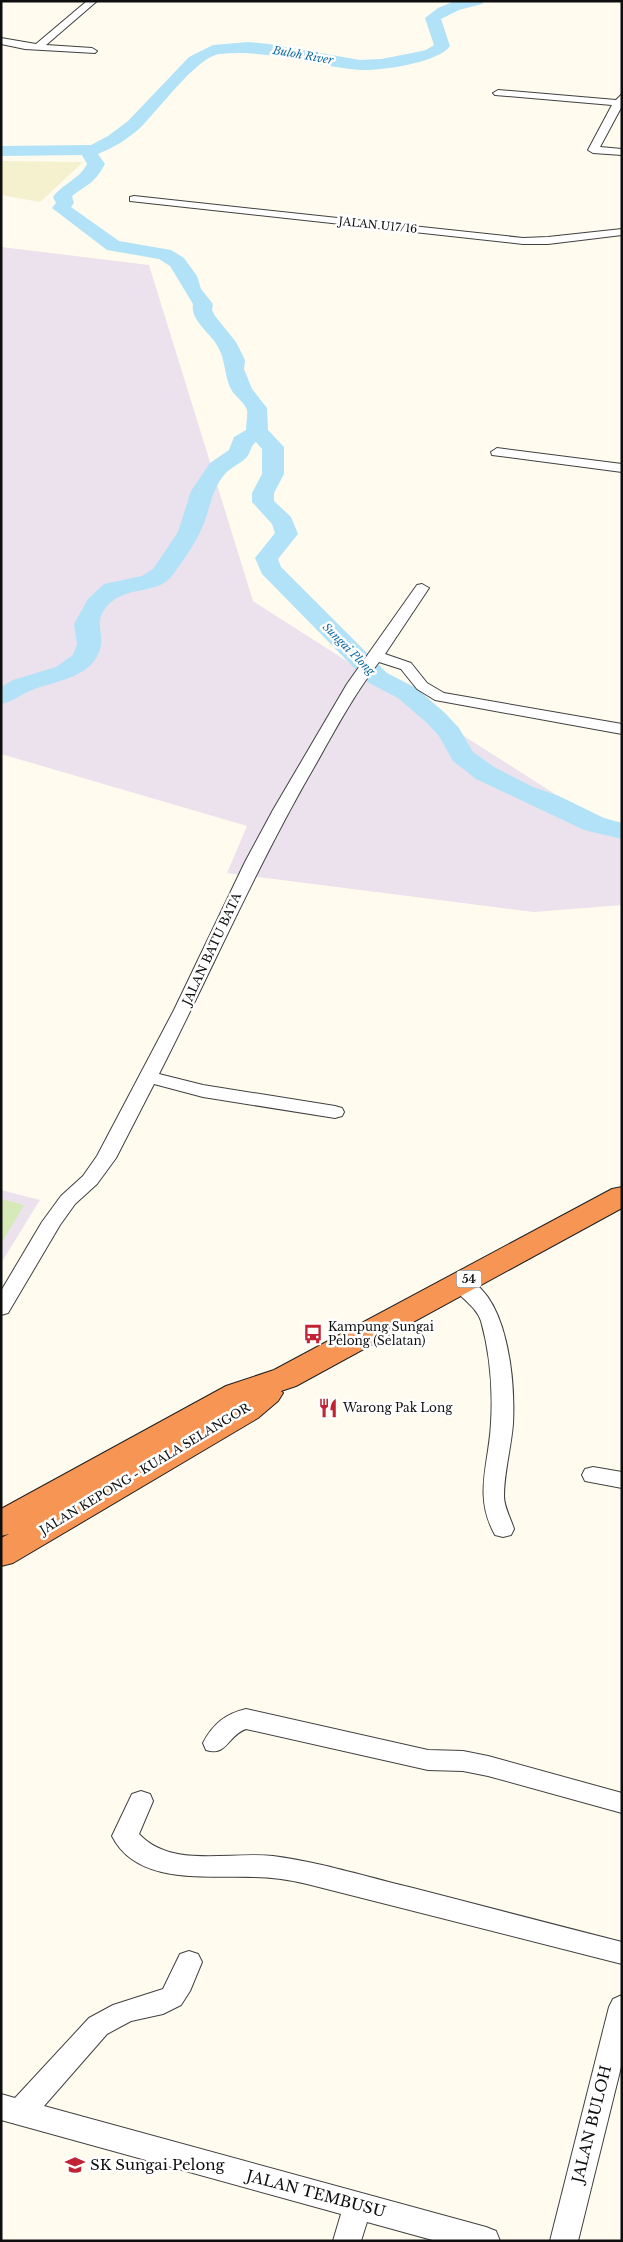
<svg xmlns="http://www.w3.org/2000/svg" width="623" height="2242" font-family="'Libre Baskerville',serif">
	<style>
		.industrial { fill: #ebe2ed }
		.farmland { fill: #f5f0ce }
		.green { fill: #d5eab7 }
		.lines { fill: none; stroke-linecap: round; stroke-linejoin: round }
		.river { fill: #b2e2f7; fill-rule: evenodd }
		.minor-casing { stroke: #414141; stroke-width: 2 }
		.highway-casing { stroke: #1f1f1f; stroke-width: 2 }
		.minor { fill: #fff; fill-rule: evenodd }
		.highway { fill: #f79555; fill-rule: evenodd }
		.labels { text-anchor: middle; stroke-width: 5; stroke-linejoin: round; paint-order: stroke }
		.far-water-label { font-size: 11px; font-style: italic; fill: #146da3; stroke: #fff }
		.far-street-label { font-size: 11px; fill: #0e0e0e; stroke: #fff }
		.shield { fill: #fff; stroke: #565656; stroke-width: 1 }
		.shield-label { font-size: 11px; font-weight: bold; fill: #0e0e0e }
		.street-label { font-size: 12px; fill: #0e0e0e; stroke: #fff }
		.poi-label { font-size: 12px; fill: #0e0e0e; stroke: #fff; text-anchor: start }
		.near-street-label { font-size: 15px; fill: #0e0e0e; stroke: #fff }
		.near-poi-label { font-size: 15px; fill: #0e0e0e; stroke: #fff; text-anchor: start }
	</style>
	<rect width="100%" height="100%" fill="#fffbef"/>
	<!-- industrial -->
	<g class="industrial">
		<polygon points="1,247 149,265 253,601 622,837 622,905 534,912 227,873 247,826 1,754"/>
		<polygon points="1,1190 40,1200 1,1263"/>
	</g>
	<!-- farmland -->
	<polygon class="farmland" points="1,161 83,162 40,202 1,195"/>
	<!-- green -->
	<polygon class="green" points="1,1199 24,1205 1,1244"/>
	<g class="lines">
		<!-- river -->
		<path class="river" d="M 455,1 L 484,1 L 482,4 L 459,10 L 441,19 L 450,46 C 438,63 380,71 360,70 C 311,66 270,49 220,54 C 197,56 158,111 140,128 C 128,139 113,148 98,154 L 105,164 C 95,183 88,184 72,196 L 74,203 L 71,207 L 119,241 L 171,250 L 184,258 L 197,276 L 201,289 L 213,304 L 212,310 L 215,316 L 236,342 L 245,360 L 244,369 L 252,389 L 267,408 L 268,430 L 284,447 L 284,474 L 274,493 L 274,501 L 291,517 L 298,534 L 278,559 L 281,567 L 387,673 L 416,688 L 445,713 L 459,728 L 473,752 L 494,767 L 533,787 L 559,796 L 604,818 L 622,823 L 622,839 L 584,830 L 476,779 L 453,761 L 439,736 L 427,723 L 398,698 L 369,683 L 262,574 L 255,558 L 275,533 L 272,524 L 252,502 L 252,493 L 262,474 L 262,449 L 256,442 C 250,446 251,453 246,458 C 240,464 231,467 225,474 C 210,491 210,513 200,532 C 193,547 181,564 171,577 C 156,595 126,585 107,606 C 94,622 103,630 101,645 C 95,678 57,680 32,690 C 21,694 13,702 1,704 L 1,687 L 13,680 L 56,667 L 73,655 L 77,644 L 74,624 L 88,599 L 104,584 L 142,576 L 153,569 L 178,532 L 191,491 L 210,463 L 229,450 L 234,437 L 246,430 C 246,424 248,416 247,410 C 245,403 236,397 232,391 C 224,377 226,361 218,347 C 211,333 190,321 193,304 L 170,266 L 159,259 L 107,250 L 52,208 L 56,203 L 53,197 C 63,183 79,180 87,164 L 82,155 L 1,156 L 1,146 L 91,145 L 108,136 L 128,121 L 189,57 L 213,45 L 248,42 L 269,44 L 360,60 L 381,59 L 412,53 L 426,50 L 434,45 L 425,18 L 438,8 Z"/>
		<defs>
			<g id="minor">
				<polygon points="87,1 97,1 46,45 92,48 97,51 95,53 25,49 1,44 1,38 36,44"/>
				<polygon points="498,90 616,100 622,94 622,106 600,147 622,149 622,155 593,153 588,150 612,105 495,95 493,93"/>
				<polygon points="134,196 523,238 548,237 622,229 622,235 548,244 523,244 130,201 130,197"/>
				<polygon points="497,448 622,464 622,472 492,455 491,452"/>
				<path d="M 422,584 L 429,588 L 385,654 L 411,663 L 427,683 L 444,693 L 622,724 L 622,734 L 435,700 L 417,689 L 401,669 L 379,662 C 355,693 336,728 317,762 C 258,863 212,970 159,1074 L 203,1085 L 335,1106 L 342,1108 L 344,1112 L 342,1116 L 335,1118 L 203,1097 L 154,1084 L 116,1158 L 97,1184 L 75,1204 L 60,1225 L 8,1313 L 1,1315 L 1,1291 L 42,1222 L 61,1196 L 83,1176 L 97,1156 L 174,1010 L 245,862 L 273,810 L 347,684 L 417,585 Z"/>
				<path d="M 460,1276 C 509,1290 515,1383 513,1424 C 511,1448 504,1473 504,1496 C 504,1507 511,1519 514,1529 L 511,1535 L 503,1537 L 495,1535 C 473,1495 489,1465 491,1423 C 493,1390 490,1353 481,1321 C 476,1305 458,1297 450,1283 L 453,1278 Z"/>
				<polygon points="593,1467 622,1472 622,1488 585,1481 582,1475 585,1469"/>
				<path d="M 246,1709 L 428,1750 L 463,1751 L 488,1756 L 622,1793 L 622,1813 L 488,1776 L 463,1771 L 428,1770 L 246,1729 C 228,1735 227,1757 206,1750 L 203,1743 C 213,1724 225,1714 246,1709 Z"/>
				<path d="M 141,1791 L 150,1794 L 153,1801 L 139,1834 C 172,1869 229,1851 273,1856 C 320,1862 366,1877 413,1888 C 482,1906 552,1924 622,1942 L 622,1964 L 307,1884 C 290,1880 272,1877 254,1877 C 208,1875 137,1886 112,1836 L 132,1794 Z"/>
				<polygon points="189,1951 198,1954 202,1962 190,1991 181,2005 163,2014 131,2021 107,2034 44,2106 486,2227 496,2231 500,2241 436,2241 367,2222 361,2241 333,2241 341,2214 1,2120 1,2094 15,2098 89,2018 113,2005 163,1989 180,1954"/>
				<polygon points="622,1995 622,2063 578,2241 550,2241 609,2007 613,1999"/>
			</g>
			<polygon id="highway" points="622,1187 622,1208 296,1386 281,1391 283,1393 278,1401 258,1418 13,1563 1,1566 1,1538 9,1534 1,1536 1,1509 226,1386 274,1370 612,1189"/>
		</defs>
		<!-- minor casing -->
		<use href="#minor" class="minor-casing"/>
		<!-- highway casing -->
		<use href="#highway" class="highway-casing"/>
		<!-- minor -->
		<use href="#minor" class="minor"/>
		<!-- highway -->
		<use href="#highway" class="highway"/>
	</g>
	<!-- icons -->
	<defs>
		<symbol id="bus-bare" viewBox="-9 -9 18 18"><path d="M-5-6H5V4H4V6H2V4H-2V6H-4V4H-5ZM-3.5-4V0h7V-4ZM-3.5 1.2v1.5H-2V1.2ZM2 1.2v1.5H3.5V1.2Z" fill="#c12334" stroke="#fff" stroke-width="2.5" paint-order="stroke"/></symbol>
		<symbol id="restaurant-bare" viewBox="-9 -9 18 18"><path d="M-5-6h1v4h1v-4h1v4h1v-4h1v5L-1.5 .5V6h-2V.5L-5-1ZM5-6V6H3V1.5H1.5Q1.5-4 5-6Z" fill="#c12334" stroke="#fff" stroke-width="2.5" paint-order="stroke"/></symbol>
		<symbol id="school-bare" viewBox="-9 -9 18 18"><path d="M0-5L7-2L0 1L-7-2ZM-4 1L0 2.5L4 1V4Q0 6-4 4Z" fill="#c12334" stroke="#fff" stroke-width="2.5" paint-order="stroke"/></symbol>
	</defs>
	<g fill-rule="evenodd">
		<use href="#bus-bare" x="299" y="1320" width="28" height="28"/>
		<use href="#restaurant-bare" x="314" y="1394" width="28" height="28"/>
		<use href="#school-bare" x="61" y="2151" width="28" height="28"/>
	</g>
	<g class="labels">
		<!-- far-water labels -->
		<g class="far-water-label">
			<text transform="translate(303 55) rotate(10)" y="4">Buloh River</text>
			<text transform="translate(349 649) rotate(45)" y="4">Sungai Plong</text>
		</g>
		<!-- far-street labels -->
		<g class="far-street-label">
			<text transform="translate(378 225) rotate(6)" y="4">JALAN U17/16</text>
		</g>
		<!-- shield labels -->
		<rect class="shield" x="456.5" y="1270.5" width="25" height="17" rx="4"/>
		<g class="shield-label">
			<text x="469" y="1283">54</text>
		</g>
		<!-- street labels -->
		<g class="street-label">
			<text transform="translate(212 949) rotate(-65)" y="4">JALAN BATU BATA</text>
			<text transform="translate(145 1469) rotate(-31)" y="4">JALAN KEPONG - KUALA SELANGOR</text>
		</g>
		<!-- poi labels -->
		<g class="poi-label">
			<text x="328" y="1331">Kampung Sungai<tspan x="328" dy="14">Pelong (Selatan)</tspan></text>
			<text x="343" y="1412">Warong Pak Long</text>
		</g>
		<!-- near-street labels -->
		<g class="near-street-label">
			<text transform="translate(592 2124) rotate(-76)" y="5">JALAN BULOH</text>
			<text transform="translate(316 2194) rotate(15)" y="5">JALAN TEMBUSU</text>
		</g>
		<!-- near-poi labels -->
		<g class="near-poi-label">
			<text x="90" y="2170">SK Sungai Pelong</text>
		</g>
	</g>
	<!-- border -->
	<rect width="623" height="2242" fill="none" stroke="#0e0e0e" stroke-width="5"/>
</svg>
